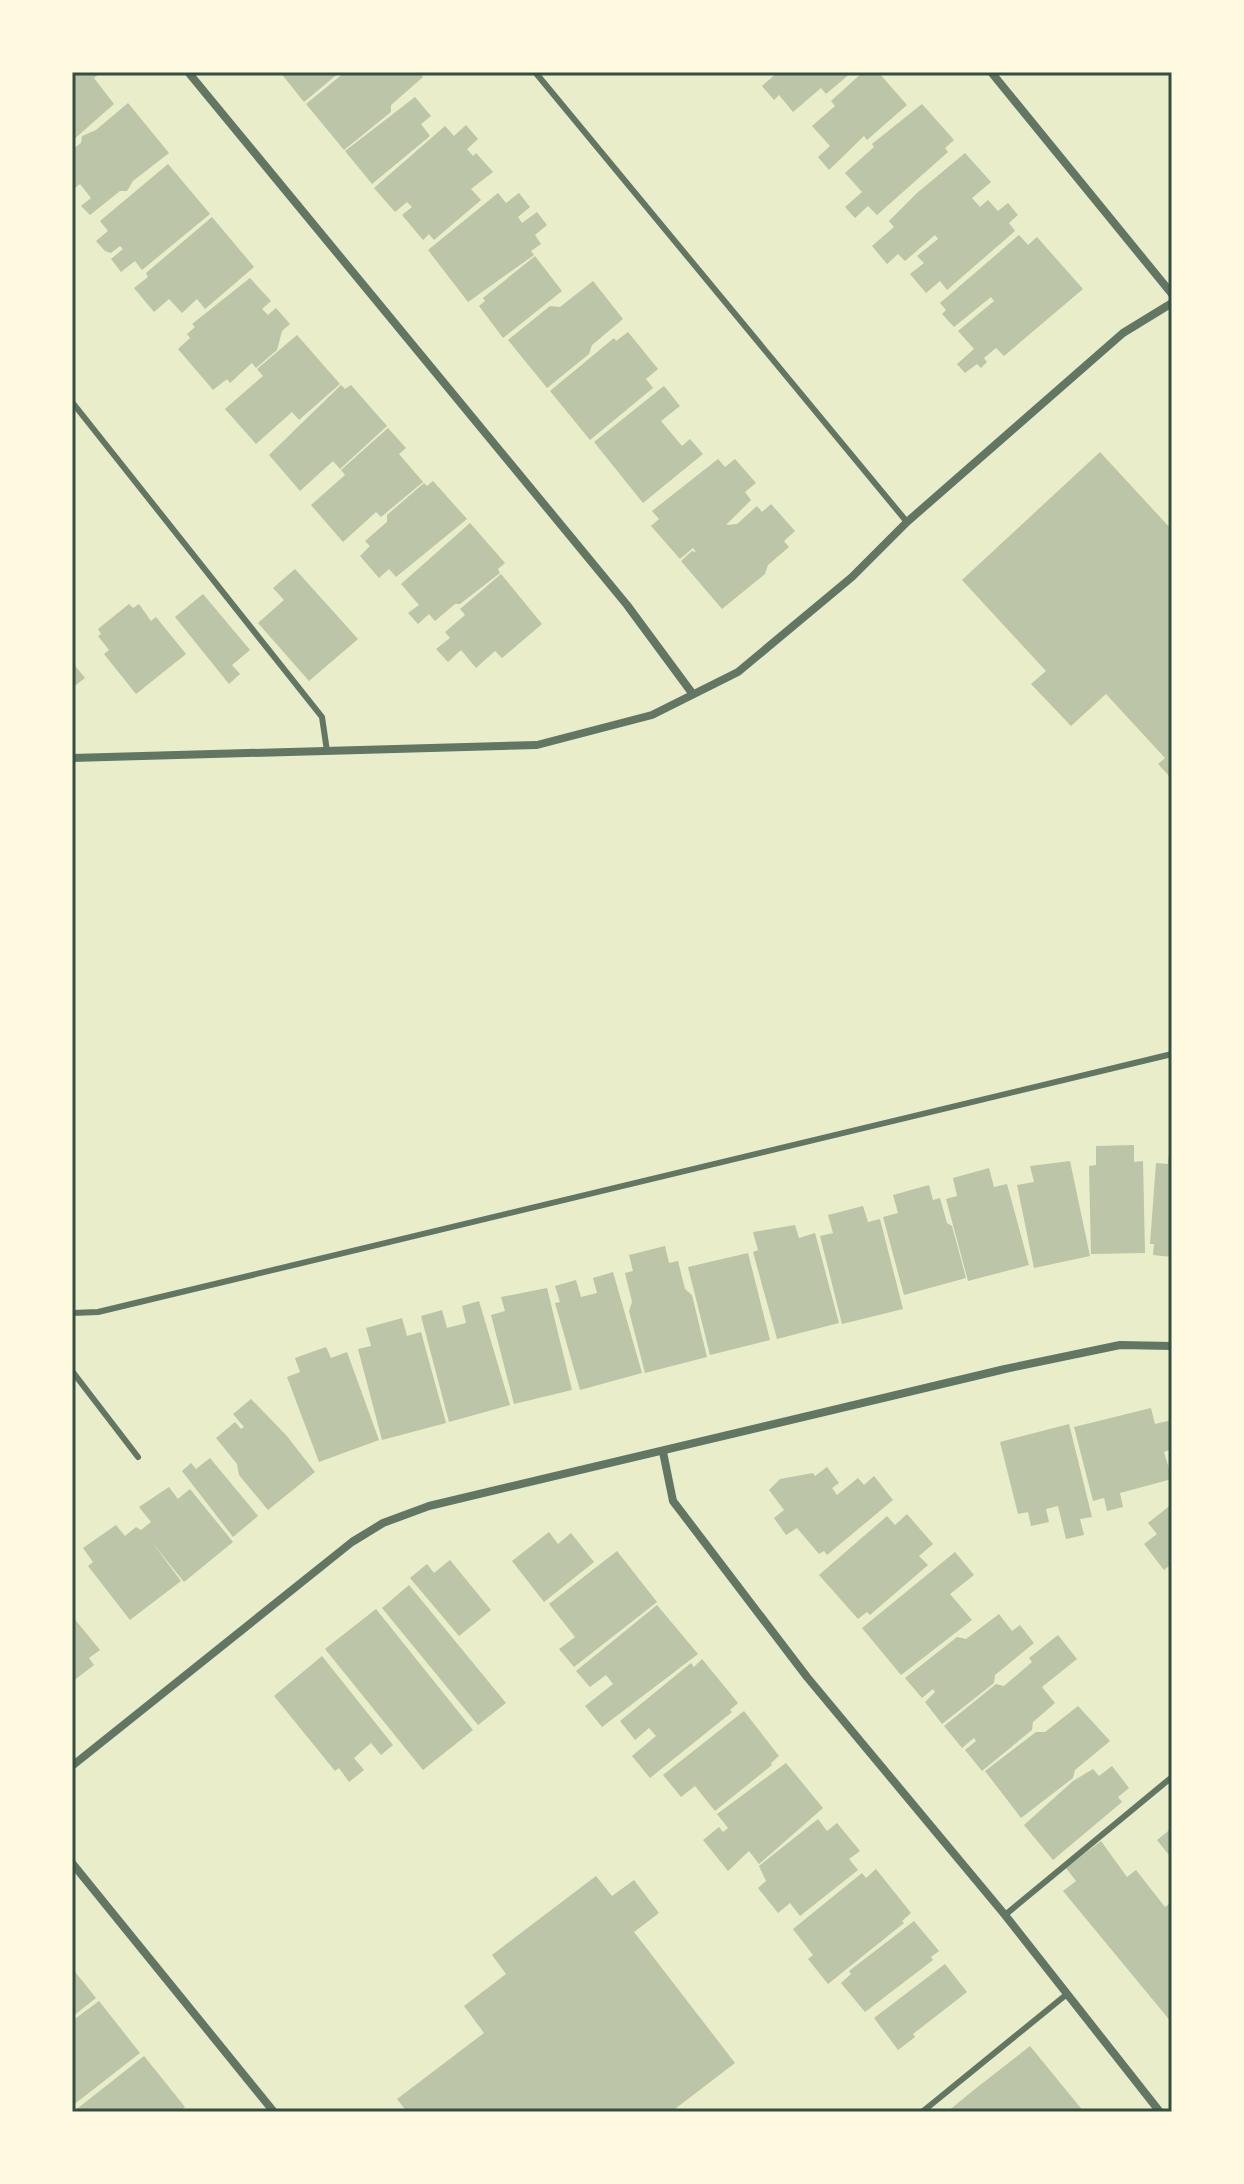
<svg xmlns="http://www.w3.org/2000/svg" width="1244" height="2184" font-family="Raleway,sans-serif">
	<style>
		.building { fill: #bcc5a7 }
		.lines { fill: none; stroke-linecap: round; stroke-linejoin: round }
		.service { stroke: #617663; stroke-width: 6 }
		.minor { stroke: #617663; stroke-width: 8 }
		.neatline { fill: none; stroke: #344e41; stroke-width: 3 }
	</style>
	<rect width="100%" height="100%" fill="#e9edc9"/>
	<!-- building -->
	<g class="building">
		<polygon points="72,72 101,72 94,78 114,104 72,141"/>
		<polygon points="280,72 340,72 304,102"/>
		<polygon points="345,72 419,72 423,77 391,105 391,112 344,150 306,104"/>
		<polygon points="778,72 852,72 826,94 821,88 793,112 779,95 774,100 762,86"/>
		<polygon points="863,72 878,72 907,105 867,140 864,136 829,170 818,157 830,146 812,126 835,106 831,101"/>
		<polygon points="415,97 431,116 421,124 430,136 372,184 345,151"/>
		<polygon points="128,103 169,153 133,181 127,191 120,191 90,215 81,206 91,198 80,184 72,190 72,150 81,143 82,136 96,130"/>
		<polygon points="922,104 954,140 945,148 948,152 877,215 868,206 855,218 845,207 862,192 845,173 874,147 872,144"/>
		<polygon points="466,125 478,139 467,149 473,156 476,153 493,172 471,189 481,200 434,240 429,234 423,240 402,215 412,207 407,202 395,212 374,188 445,126 454,136"/>
		<polygon points="965,153 991,182 972,198 980,207 988,200 998,211 1008,203 1018,215 1009,223 1015,231 947,290 940,281 926,293 910,274 924,263 917,256 938,239 935,235 905,261 898,254 887,264 872,246 894,227 889,221 917,193"/>
		<polygon points="168,164 210,214 142,270 135,261 121,272 111,259 123,249 120,246 111,253 105,251 96,241 108,231 100,221"/>
		<polygon points="498,193 506,203 519,193 530,207 518,217 522,223 537,212 547,225 535,235 541,244 531,251 534,255 468,302 428,250"/>
		<polygon points="212,217 254,267 205,309 197,299 182,313 169,299 154,312 134,288 148,277 146,273"/>
		<polygon points="1019,235 1028,245 1037,237 1083,289 1004,356 996,348 984,358 987,362 981,368 977,364 965,373 957,364 974,349 958,331 994,301 991,297 954,327 942,314 946,310 940,303"/>
		<polygon points="535,256 562,291 503,338 479,306 485,301 483,298"/>
		<polygon points="250,278 271,301 262,309 268,315 276,308 290,324 282,331 277,350 256,368 252,363 230,383 227,379 213,390 178,349 190,338 187,334 195,327 192,324"/>
		<polygon points="593,281 623,319 592,345 589,354 547,388 508,340 550,306 560,307"/>
		<polygon points="628,332 658,369 646,379 653,388 590,440 550,391 614,338 616,341"/>
		<polygon points="297,335 340,384 299,420 292,412 256,444 225,409 263,376 257,369"/>
		<polygon points="341,385 345,389 351,385 387,426 340,469 333,461 300,491 269,455"/>
		<polygon points="664,386 680,406 661,421 682,446 690,439 703,454 643,503 594,442"/>
		<polygon points="388,428 406,448 399,454 423,482 381,517 376,512 343,542 311,505 345,475 341,470"/>
		<polygon points="1100,452 1172,530 1172,779 1158,764 1165,758 1106,694 1071,726 1031,684 1046,671 962,580"/>
		<polygon points="718,459 725,467 735,459 756,483 745,492 751,500 726,525 737,524 757,506 762,512 771,504 795,531 784,541 789,547 768,565 765,574 722,609 681,561 692,551 696,552 693,548 680,559 651,526 659,519 652,511"/>
		<polygon points="433,481 467,519 396,577 389,569 379,578 360,556 370,546 365,541 387,522 387,515 424,483 427,486"/>
		<polygon points="470,523 505,563 498,569 500,573 460,604 455,604 435,621 429,614 418,624 408,613 419,605 401,584"/>
		<polygon points="295,569 358,639 309,681 258,623 284,600 273,588"/>
		<polygon points="501,574 542,624 502,658 495,651 476,668 461,650 448,662 436,649 450,638 445,632 465,615 460,609"/>
		<polygon points="203,594 250,650 232,665 240,674 229,684 175,617"/>
		<polygon points="129,604 133,608 139,604 151,621 156,617 186,654 136,694 104,654 109,650 98,636 101,634 98,629"/>
		<polygon points="72,662 85,678 72,688"/>
		<polygon points="1170,1142 1172,1142 1172,1257 1153,1255 1154,1244 1150,1244 1156,1163 1168,1164"/>
		<polygon points="1134,1145 1134,1162 1143,1161 1145,1253 1091,1254 1089,1166 1096,1165 1096,1146"/>
		<polygon points="1070,1161 1090,1256 1034,1268 1017,1185 1034,1182 1030,1166"/>
		<polygon points="989,1168 994,1187 1007,1184 1029,1265 968,1281 946,1199 957,1196 953,1178"/>
		<polygon points="929,1185 933,1200 940,1198 947,1223 952,1226 966,1278 904,1295 883,1217 898,1213 893,1195"/>
		<polygon points="863,1206 868,1222 880,1219 903,1309 842,1324 820,1236 833,1233 828,1215"/>
		<polygon points="795,1225 799,1238 815,1233 839,1323 777,1339 753,1252 758,1250 753,1232"/>
		<polygon points="665,1246 669,1263 678,1261 685,1289 692,1295 707,1357 645,1373 629,1311 632,1302 625,1273 633,1271 629,1255"/>
		<polygon points="748,1253 770,1340 710,1355 688,1267"/>
		<polygon points="613,1272 642,1373 580,1390 555,1303 560,1302 555,1286 576,1280 581,1297 597,1293 593,1278"/>
		<polygon points="547,1288 572,1390 514,1404 491,1315 505,1311 501,1297"/>
		<polygon points="479,1301 510,1405 449,1422 421,1316 442,1310 447,1328 466,1323 462,1306"/>
		<polygon points="402,1318 407,1336 421,1332 446,1423 382,1440 358,1349 371,1346 366,1328"/>
		<polygon points="326,1347 331,1358 347,1352 379,1440 319,1462 287,1377 300,1372 295,1358"/>
		<polygon points="251,1399 286,1435 315,1472 268,1510 239,1475 237,1464 216,1438 235,1422 241,1429 244,1427 233,1414"/>
		<polygon points="1151,1408 1155,1424 1172,1420 1172,1449 1164,1452 1172,1479 1120,1493 1123,1507 1107,1511 1104,1498 1093,1501 1074,1427"/>
		<polygon points="1069,1424 1092,1517 1080,1519 1084,1535 1066,1539 1058,1506 1046,1509 1049,1522 1031,1526 1028,1512 1018,1514 1000,1442"/>
		<polygon points="210,1458 258,1516 233,1537 182,1471 191,1463 196,1469"/>
		<polygon points="827,1467 839,1483 832,1488 837,1495 858,1478 864,1485 874,1476 893,1500 827,1555 824,1551 819,1554 797,1528 786,1535 774,1518 784,1510 769,1490 780,1479 813,1473 815,1476"/>
		<polygon points="169,1487 178,1499 190,1489 233,1542 184,1582 151,1541 181,1581 130,1620 88,1566 93,1562 83,1548 116,1525 125,1536 136,1527 141,1530 151,1522 139,1507"/>
		<polygon points="1172,1504 1172,1563 1164,1570 1144,1544 1157,1534 1148,1523"/>
		<polygon points="907,1514 933,1544 919,1556 928,1565 870,1615 867,1612 858,1619 819,1575 887,1516 895,1525"/>
		<polygon points="549,1532 558,1544 571,1533 594,1562 544,1602 512,1561"/>
		<polygon points="617,1551 657,1602 574,1667 559,1649 575,1637 549,1604"/>
		<polygon points="955,1552 974,1575 950,1594 972,1620 901,1675 862,1628"/>
		<polygon points="450,1560 491,1610 459,1636 410,1578 427,1564 434,1573"/>
		<polygon points="409,1585 506,1703 478,1725 382,1608"/>
		<polygon points="657,1605 698,1654 602,1727 585,1706 613,1684 606,1675 590,1687 576,1671"/>
		<polygon points="376,1609 473,1730 423,1770 325,1649"/>
		<polygon points="999,1614 1012,1631 1020,1625 1034,1643 995,1675 994,1683 942,1724 925,1702 935,1692 933,1689 922,1698 905,1678 957,1637 966,1639"/>
		<polygon points="72,1616 100,1650 89,1658 94,1665 72,1682"/>
		<polygon points="1058,1635 1077,1659 1042,1687 1055,1703 1033,1722 1032,1730 982,1771 965,1750 976,1741 974,1738 962,1748 944,1726 996,1684 1004,1686 1032,1662 1029,1658"/>
		<polygon points="322,1656 393,1745 381,1755 371,1743 354,1758 364,1770 349,1782 339,1768 335,1771 274,1696"/>
		<polygon points="702,1659 738,1703 730,1710 732,1712 650,1778 632,1756 656,1736 649,1728 635,1740 620,1721 691,1663 694,1667"/>
		<polygon points="1078,1706 1110,1741 1075,1770 1073,1778 1021,1818 985,1771 1036,1732 1045,1732"/>
		<polygon points="744,1711 779,1756 771,1763 772,1765 715,1811 695,1786 681,1797 663,1775"/>
		<polygon points="786,1763 823,1808 759,1864 749,1851 728,1871 703,1840 719,1827 723,1832 728,1828 717,1814"/>
		<polygon points="1112,1766 1129,1788 1118,1797 1122,1802 1053,1860 1024,1825 1073,1781 1093,1769 1099,1776"/>
		<polygon points="818,1819 827,1831 837,1823 860,1851 849,1859 858,1870 800,1916 790,1903 778,1913 758,1888 766,1881 759,1866"/>
		<polygon points="1172,1828 1172,1859 1157,1840"/>
		<polygon points="1101,1841 1127,1877 1136,1870 1165,1907 1172,1902 1172,2023 1063,1891 1076,1881 1066,1868"/>
		<polygon points="876,1869 911,1913 902,1921 904,1923 828,1984 808,1959 813,1955 793,1929 862,1873 866,1878"/>
		<polygon points="596,1876 612,1896 634,1880 659,1913 634,1932 735,2063 671,2112 407,2112 397,2099 484,2033 464,2006 506,1974 492,1955"/>
		<polygon points="914,1921 939,1951 931,1957 933,1960 865,2012 841,1983 851,1974 849,1971"/>
		<polygon points="945,1964 967,1992 913,2034 915,2037 898,2050 874,2018"/>
		<polygon points="72,1968 96,1998 72,2017"/>
		<polygon points="99,2001 140,2053 72,2106 72,2021"/>
		<polygon points="1030,2046 1084,2112 947,2112 975,2089"/>
		<polygon points="144,2056 185,2107 179,2112 73,2112"/>
	</g>
	<g class="lines">
		<!-- service -->
		<g class="service">
			<polyline points="535,72 907,522"/>
			<polyline points="72,402 322,717 327,751"/>
			<polyline points="72,1313 98,1312 1172,1054"/>
			<polyline points="72,1371 138,1457"/>
			<polyline points="1005,1915 1172,1777"/>
			<polyline points="922,2112 1067,1994"/>
		</g>
		<!-- minor -->
		<g class="minor">
			<polyline points="188,72 627,605 692,693"/>
			<polyline points="991,72 1172,294"/>
			<polyline points="72,758 537,745 652,715 738,672 852,577 907,522 1123,333 1172,303"/>
			<polyline points="663,1452 673,1501 807,1677 1005,1915 1160,2112"/>
			<polyline points="72,1766 352,1542 383,1523 429,1506 1005,1369 1120,1345 1172,1346"/>
			<polyline points="72,1863 274,2112"/>
		</g>
	</g>
	<!-- border -->
	<rect width="1244" height="2184" fill="none" stroke="#fefae0" stroke-width="148"/>
	<rect x="74" y="74" width="1096" height="2036" class="neatline"/>
</svg>
